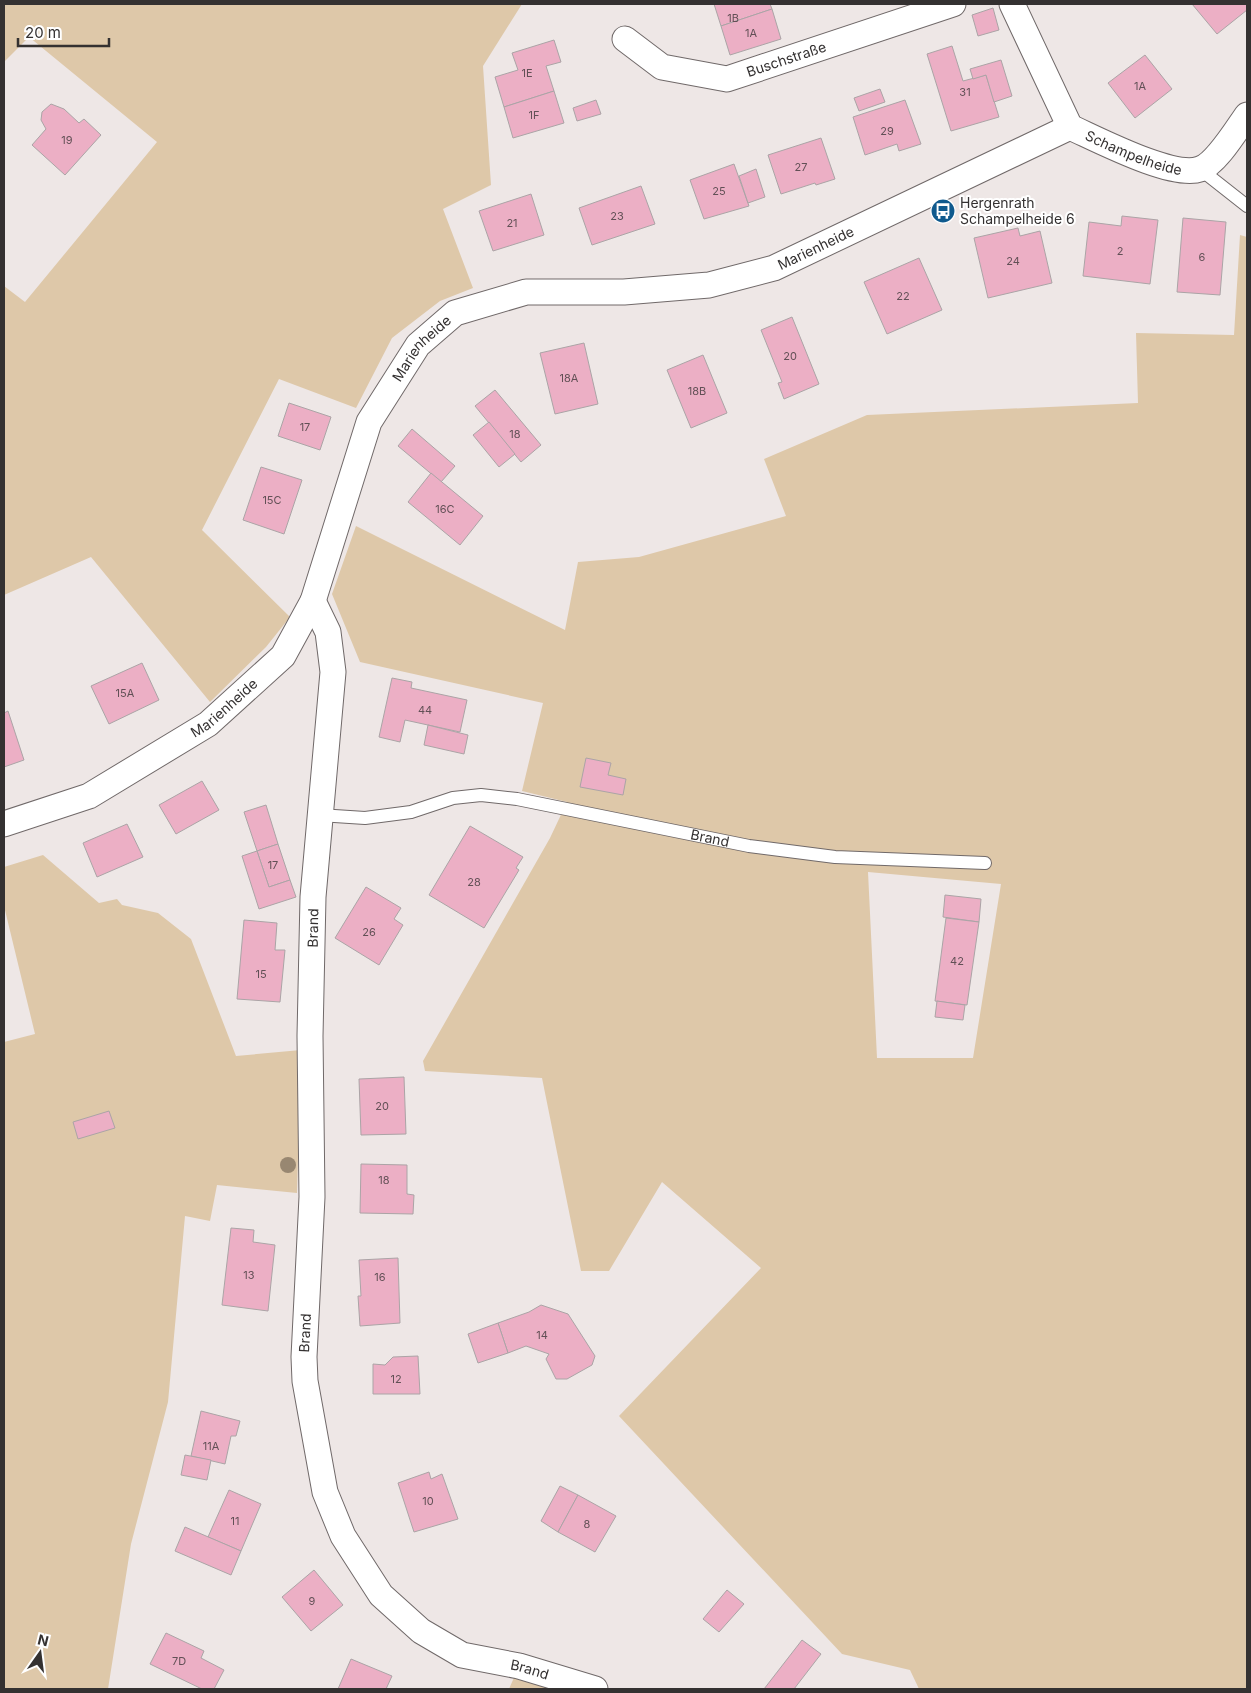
<svg xmlns="http://www.w3.org/2000/svg" width="1251" height="1693" font-family="Inter,sans-serif">
	<style>
		.green { fill: #dec8a9; fill-rule: evenodd }
		.building { fill: #ecafc5; stroke: #aba4a6 }
		.lines { fill: none; stroke-linecap: round; stroke-linejoin: round }
		.lane-casing { stroke: #706969; stroke-width: 14 }
		.street-casing { stroke: #706969; stroke-width: 27 }
		.lane { stroke: #fff; stroke-width: 12 }
		.street { stroke: #fff; stroke-width: 25 }
		.tree { fill: #988771 }
		.labels { text-anchor: middle; stroke-width: 4; stroke-linejoin: round; paint-order: stroke }
		.number-label { font-size: 11px; fill: #625056 }
		.street-label { font-size: 14px; fill: #343131; stroke: #fff }
		.poi-label { font-size: 14px; fill: #343131; stroke: #fff; text-anchor: start }
	</style>
	<rect width="100%" height="100%" fill="#eee7e6"/>
	<!-- green -->
	<g class="green">
		<polygon points="4,4 522,4 483,66 491,185 443,209 473,288 440,301 392,338 356,408 279,379 202,530 290,617 266,647 210,702 91,557 4,595 4,286 25,302 157,142 29,37 4,62"/>
		<path d="M 1240,235 L 1247,237 L 1247,1689 L 919,1689 L 910,1670 L 842,1654 L 619,1416 L 761,1268 L 662,1182 L 609,1271 L 581,1271 L 542,1078 L 425,1071 L 423,1061 L 550,838 L 567,802 L 522,791 L 543,703 L 360,662 L 332,594 L 356,526 L 565,630 L 578,562 L 639,557 L 786,516 L 764,459 L 867,415 L 1138,403 L 1136,333 L 1234,335 ZM 868,872 L 1001,884 L 973,1058 L 877,1058 Z"/>
		<polygon points="43,855 99,903 117,899 122,905 158,913 191,939 236,1056 301,1050 297,1193 217,1185 210,1221 185,1216 168,1402 131,1544 108,1689 4,1689 4,1042 35,1034 4,906 4,867"/>
		<polygon points="516,1673 562,1689 509,1689"/>
	</g>
	<!-- building -->
	<g class="building">
		<polygon points="714,4 770,4 772,9 721,26"/>
		<polygon points="1192,4 1247,4 1247,10 1217,34"/>
		<polygon points="993,8 999,30 978,36 972,15"/>
		<polygon points="772,9 781,39 730,55 721,26"/>
		<polygon points="554,40 561,62 546,66 554,91 504,107 495,77 518,70 512,53"/>
		<polygon points="952,46 963,81 986,75 999,117 951,131 927,54"/>
		<polygon points="1145,55 1172,89 1135,118 1108,83"/>
		<polygon points="1001,60 1012,96 994,102 986,75 973,79 970,69"/>
		<polygon points="880,89 885,102 859,111 854,98"/>
		<polygon points="554,91 564,123 513,138 504,107"/>
		<polygon points="596,100 601,114 577,121 573,108"/>
		<polygon points="905,100 921,144 899,151 897,144 865,155 853,117"/>
		<polygon points="51,104 64,109 79,123 84,119 101,135 65,175 32,145 46,129 41,120 42,112"/>
		<polygon points="821,138 835,179 816,185 815,183 781,194 768,155"/>
		<polygon points="734,164 749,206 704,219 690,180"/>
		<polygon points="756,169 765,197 748,203 739,176"/>
		<polygon points="641,186 655,224 592,245 579,208"/>
		<polygon points="531,194 544,235 493,251 479,211"/>
		<polygon points="1122,216 1158,220 1150,284 1083,276 1089,222 1121,226"/>
		<polygon points="1183,218 1226,222 1220,295 1177,292"/>
		<polygon points="1018,228 1020,236 1040,231 1052,283 988,298 974,238"/>
		<polygon points="919,258 942,310 887,334 864,282"/>
		<polygon points="792,317 819,384 784,399 778,383 782,382 761,330"/>
		<polygon points="584,343 598,404 555,414 540,353"/>
		<polygon points="703,355 727,413 691,428 667,370"/>
		<polygon points="495,390 541,445 521,462 475,406"/>
		<polygon points="289,403 331,417 320,450 278,436"/>
		<polygon points="489,422 515,454 499,467 473,435"/>
		<polygon points="412,429 455,466 441,482 398,446"/>
		<polygon points="261,467 302,480 284,534 243,520"/>
		<polygon points="431,473 483,516 460,545 408,502"/>
		<polygon points="142,663 159,700 109,724 91,686"/>
		<polygon points="392,678 412,682 411,688 467,700 460,732 405,720 400,742 379,737"/>
		<polygon points="8,711 24,760 4,767 4,713"/>
		<polygon points="428,725 468,735 464,754 424,745"/>
		<polygon points="586,758 611,763 608,775 626,779 623,795 580,787"/>
		<polygon points="202,781 219,810 176,834 159,805"/>
		<polygon points="266,805 278,844 257,851 244,812"/>
		<polygon points="127,824 143,857 97,877 83,843"/>
		<polygon points="470,826 523,857 516,868 519,870 484,928 429,895"/>
		<polygon points="278,844 290,880 269,887 257,851"/>
		<polygon points="257,851 269,887 290,880 296,897 259,909 242,856"/>
		<polygon points="366,887 401,908 394,919 403,925 379,965 335,938"/>
		<polygon points="945,895 981,899 979,922 943,917"/>
		<polygon points="946,918 979,922 967,1005 935,1001"/>
		<polygon points="244,920 277,923 275,950 285,950 280,1002 237,999"/>
		<polygon points="937,1001 965,1005 963,1020 935,1017"/>
		<polygon points="404,1077 406,1134 361,1135 359,1079"/>
		<polygon points="109,1111 115,1128 78,1139 73,1122"/>
		<polygon points="361,1164 407,1165 407,1194 414,1195 413,1214 360,1213"/>
		<polygon points="231,1228 254,1230 253,1242 275,1245 268,1311 222,1305"/>
		<polygon points="398,1258 400,1323 360,1326 358,1296 361,1296 359,1260"/>
		<polygon points="541,1305 568,1314 595,1356 592,1365 567,1379 556,1379 546,1359 549,1354 526,1346 508,1353 498,1323 529,1312"/>
		<polygon points="498,1323 508,1353 478,1363 468,1334"/>
		<polygon points="418,1356 420,1394 373,1394 373,1364 385,1365 393,1357"/>
		<polygon points="201,1411 240,1421 236,1436 231,1436 225,1464 191,1456"/>
		<polygon points="185,1455 211,1460 207,1480 181,1475"/>
		<polygon points="429,1472 431,1479 442,1474 458,1519 414,1532 398,1483"/>
		<polygon points="560,1486 578,1495 558,1532 541,1521"/>
		<polygon points="229,1490 261,1504 241,1551 208,1537"/>
		<polygon points="578,1495 616,1516 595,1552 558,1532"/>
		<polygon points="185,1527 241,1551 231,1575 175,1551"/>
		<polygon points="314,1570 343,1605 311,1631 282,1597"/>
		<polygon points="727,1590 744,1604 719,1632 703,1619"/>
		<polygon points="166,1633 204,1651 201,1658 224,1670 214,1689 202,1689 150,1664"/>
		<polygon points="802,1640 821,1654 794,1689 764,1689"/>
		<polygon points="351,1659 392,1676 386,1689 338,1689"/>
	</g>
	<g class="lines">
		<defs>
			<g id="lane">
				<polyline points="1200,169 1247,206"/>
				<path id="s1" d="M 319,815 L 365,818 L 411,812 L 453,798 L 481,795 L 517,799 L 749,846 L 835,857 L 985,863"/>
			</g>
			<g id="street">
				<polyline points="1012,4 1070,127"/>
				<path id="s2" d="M 625,39 L 662,67 L 727,79 L 953,4"/>
				<path id="s3" d="M 1070,127 C 1097,139 1173,179 1200,169 C 1216,164 1237,129 1247,115"/>
				<path id="s4" d="M 313,601 L 328,632 L 333,672 L 313,897 L 310,1036 L 312,1197 L 304,1357 L 305,1381 L 325,1492 L 343,1536 L 381,1595 L 421,1631 L 462,1655 L 519,1666 L 595,1689"/>
				<path id="s5" d="M 4,824 L 89,796 L 208,724 L 283,656 L 313,601 L 369,422 L 418,345 L 455,313 L 526,292 L 624,292 L 709,285 L 774,268 L 1070,127"/>
			</g>
		</defs>
		<!-- lane casing -->
		<use href="#lane" class="lane-casing"/>
		<!-- street casing -->
		<use href="#street" class="street-casing"/>
		<!-- lane -->
		<use href="#lane" class="lane"/>
		<!-- street -->
		<use href="#street" class="street"/>
	</g>
	<!-- trees -->
	<circle class="tree" cx="288" cy="1165" r="8"/>
	<!-- icons -->
	<defs>
		<symbol id="bus-disc" viewBox="-11 -11 22 22"><circle r="9.5" fill="#0f5a8e" stroke="#fff"/><path d="M-5-6H5V4H4V6H2V4H-2V6H-4V4H-5ZM-3.5-4V0h7V-4ZM-3.5 1.2v1.5H-2V1.2ZM2 1.2v1.5H3.5V1.2Z" fill="#fff"/></symbol>
	</defs>
	<g fill-rule="evenodd">
		<use href="#bus-disc" x="929" y="197" width="28" height="28"/>
	</g>
	<g class="labels">
		<!-- number labels -->
		<g class="number-label">
			<text x="733" y="22">1B</text>
			<text x="751" y="37">1A</text>
			<text x="527" y="77">1E</text>
			<text x="1140" y="90">1A</text>
			<text x="965" y="96">31</text>
			<text x="534" y="119">1F</text>
			<text x="887" y="135">29</text>
			<text x="67" y="144">19</text>
			<text x="801" y="171">27</text>
			<text x="719" y="195">25</text>
			<text x="617" y="220">23</text>
			<text x="512" y="227">21</text>
			<text x="1120" y="255">2</text>
			<text x="1202" y="261">6</text>
			<text x="1013" y="265">24</text>
			<text x="903" y="300">22</text>
			<text x="790" y="360">20</text>
			<text x="569" y="382">18A</text>
			<text x="697" y="395">18B</text>
			<text x="305" y="431">17</text>
			<text x="515" y="438">18</text>
			<text x="272" y="504">15C</text>
			<text x="445" y="513">16C</text>
			<text x="125" y="697">15A</text>
			<text x="425" y="714">44</text>
			<text x="273" y="869">17</text>
			<text x="474" y="886">28</text>
			<text x="369" y="936">26</text>
			<text x="957" y="965">42</text>
			<text x="261" y="978">15</text>
			<text x="382" y="1110">20</text>
			<text x="384" y="1184">18</text>
			<text x="249" y="1279">13</text>
			<text x="380" y="1281">16</text>
			<text x="542" y="1339">14</text>
			<text x="396" y="1383">12</text>
			<text x="211" y="1450">11A</text>
			<text x="428" y="1505">10</text>
			<text x="235" y="1525">11</text>
			<text x="587" y="1528">8</text>
			<text x="312" y="1605">9</text>
			<text x="179" y="1665">7D</text>
		</g>
		<!-- street labels -->
		<g class="street-label">
			<text dy="5" stroke="none"><textPath href="#s2" startOffset="175">Buschstraße</textPath></text>
			<text dy="5" stroke="none"><textPath href="#s3" startOffset="69">Schampelheide</textPath></text>
			<text dy="5" stroke="none"><textPath href="#s5" startOffset="1091">Marienheide</textPath></text>
			<text dy="5" stroke="none"><textPath href="#s5" startOffset="671">Marienheide</textPath></text>
			<text dy="5" stroke="none"><textPath href="#s5" startOffset="251">Marienheide</textPath></text>
			<text dy="5" stroke="none"><textPath href="#s1" startOffset="398">Brand</textPath></text>
			<text transform="translate(313 928) rotate(-89)" y="5">Brand</text>
			<text transform="translate(305 1333) rotate(-87)" y="5">Brand</text>
			<text dy="5" stroke="none"><textPath href="#s4" startOffset="1186">Brand</textPath></text>
		</g>
		<!-- poi labels -->
		<g class="poi-label">
			<text x="960" y="208">Hergenrath<tspan x="960" dy="16">Schampelheide 6</tspan></text>
		</g>
	</g>
	<!-- border -->
	<rect width="1251" height="1693" fill="none" stroke="#343131" stroke-width="10"/>
	<!-- north arrow -->
	<g transform="translate(40 1653) rotate(14)" stroke="#ffffff" stroke-width="4" paint-order="stroke">
	<path d="M0-4L9 19L0 12L-9 19Z" fill="#343131"/>
	<text y="-8" font-size="14" font-weight="bold" text-anchor="middle" fill="#343131">N</text>
	</g>
	<!-- scale -->
	<path d="M18 38v8h91v-8" fill="none" stroke="#343131" stroke-width="2.5"/>
	<text x="25" y="38" font-size="15" fill="#343131" stroke="#ffffff" stroke-width="4" paint-order="stroke">20 m</text>
</svg>
